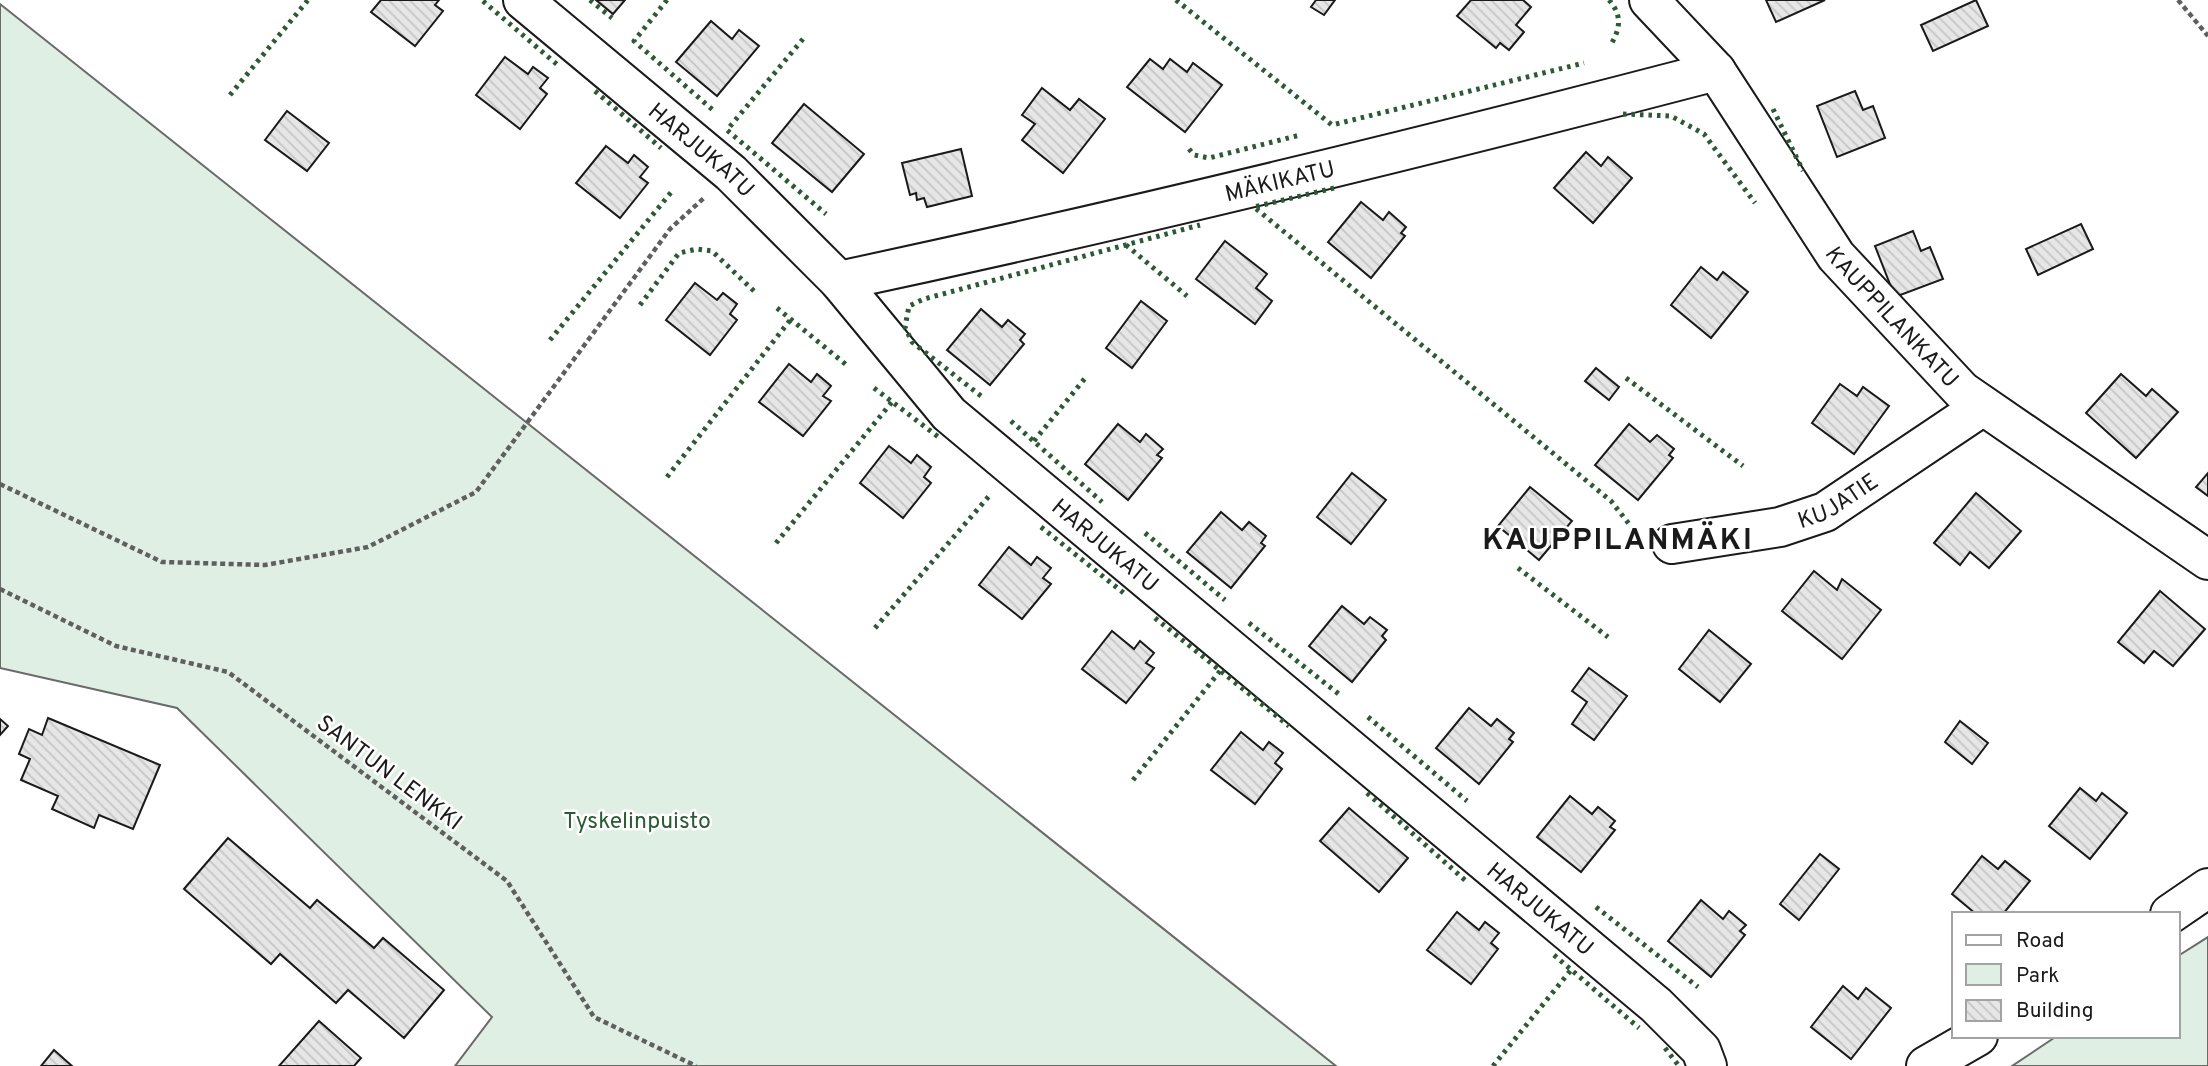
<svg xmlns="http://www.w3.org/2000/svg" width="2208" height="1066" font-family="Overpass,sans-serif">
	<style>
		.park { fill: #e0efe3; stroke: #6a6a6a; stroke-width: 2 }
		.building { fill: url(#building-back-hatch); stroke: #1a1a1a; stroke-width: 2 }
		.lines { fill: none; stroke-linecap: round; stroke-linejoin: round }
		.minor-casing { stroke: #1a1a1a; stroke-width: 42 }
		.path { stroke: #5f5f5f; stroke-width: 4.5; stroke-dasharray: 5 3.5; stroke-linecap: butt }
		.minor { stroke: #fff; stroke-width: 38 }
		.hedge { stroke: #2b5a34; stroke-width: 5; stroke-dasharray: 3.5 5; stroke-linecap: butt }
		.labels { text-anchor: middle; stroke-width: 5; stroke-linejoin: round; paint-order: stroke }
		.street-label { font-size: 23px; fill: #1a1a1a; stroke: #fff }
		.park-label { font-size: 23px; fill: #2b5a34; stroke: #fff }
		.district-label { font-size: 30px; font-weight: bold; letter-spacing: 2px; fill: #1a1a1a; stroke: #fff }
	</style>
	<defs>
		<pattern id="building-back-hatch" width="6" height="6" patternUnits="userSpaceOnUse" patternTransform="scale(1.75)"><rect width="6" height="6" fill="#e6e6e6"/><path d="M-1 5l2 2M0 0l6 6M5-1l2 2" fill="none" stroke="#c5c5c5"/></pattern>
	</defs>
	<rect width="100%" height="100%" fill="#fff"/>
	<!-- park -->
	<g class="park">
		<polygon points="0,4 1336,1066 455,1066 492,1017 177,708 0,668"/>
		<polygon points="2208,937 2208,1066 2012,1066 2057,1036 2178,1036 2178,956"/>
	</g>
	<!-- building -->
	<g class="building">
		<polygon points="381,0 439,0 435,5 443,11 415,46 371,12"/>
		<polygon points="596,0 625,0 613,14"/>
		<polygon points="1316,0 1335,0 1324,15 1311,7"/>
		<polygon points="1471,0 1523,0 1531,7 1516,25 1524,32 1509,50 1500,43 1496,48 1457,16"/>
		<polygon points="1766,0 1825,0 1776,22"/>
		<polygon points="1976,0 1988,26 1933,51 1921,25"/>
		<polygon points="711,21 732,39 739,30 759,46 717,96 676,62"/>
		<polygon points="505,57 528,74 533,67 548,78 540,88 547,94 520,129 476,95"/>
		<polygon points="1150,59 1163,69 1170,59 1187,72 1193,63 1222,85 1185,132 1127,87"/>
		<polygon points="1042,88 1070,110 1079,99 1105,119 1063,173 1022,140 1035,124 1022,115"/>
		<polygon points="1855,91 1863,110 1873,106 1885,138 1837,157 1817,106"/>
		<polygon points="804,104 864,154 832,192 772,143"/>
		<polygon points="287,111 329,143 307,171 265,140"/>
		<polygon points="606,146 628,163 634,155 648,167 640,177 648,183 620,218 576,183"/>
		<polygon points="961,149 972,196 927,207 924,198 917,200 916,193 910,195 902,163"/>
		<polygon points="1586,152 1601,166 1608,157 1632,178 1593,223 1554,188"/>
		<polygon points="1361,202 1383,220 1389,212 1406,227 1401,233 1405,236 1371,278 1328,242"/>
		<polygon points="2081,224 2093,249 2038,275 2026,249"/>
		<polygon points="1913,231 1921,251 1930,247 1943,279 1895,297 1875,246"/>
		<polygon points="1225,241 1267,274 1256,288 1272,301 1255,324 1196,279"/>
		<polygon points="1701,267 1717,280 1723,272 1748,292 1711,338 1671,305"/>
		<polygon points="695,283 717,300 723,293 737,304 730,314 737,320 710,355 666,320"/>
		<polygon points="1141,301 1167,321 1132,368 1106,348"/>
		<polygon points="981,309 1002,327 1008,320 1025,334 1020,340 1024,344 990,385 947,350"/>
		<polygon points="789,364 811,382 817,374 831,386 823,396 831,401 803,436 759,402"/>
		<polygon points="1596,368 1619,387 1609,400 1585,381"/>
		<polygon points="2121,374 2146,396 2152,389 2178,412 2136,458 2086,413"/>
		<polygon points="1840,384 1857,396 1863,387 1889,406 1854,454 1812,423"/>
		<polygon points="1118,424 1140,442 1146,434 1163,449 1157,455 1162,458 1128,500 1085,464"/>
		<polygon points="1629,424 1650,442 1657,435 1674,449 1669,455 1673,458 1638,500 1595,465"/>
		<polygon points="889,446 911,463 917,455 931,467 924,477 931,483 903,518 860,483"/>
		<polygon points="1352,473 1386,500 1351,544 1317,517"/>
		<polygon points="2208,473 2208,496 2196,487"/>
		<polygon points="1530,487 1572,521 1539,560 1498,526"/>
		<polygon points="1976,493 2021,531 1989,568 1970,552 1960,565 1934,543"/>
		<polygon points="1221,512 1242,530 1249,522 1266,536 1261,543 1265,546 1231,588 1187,552"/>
		<polygon points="1009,547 1031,565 1037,557 1051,568 1043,578 1051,584 1022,619 979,585"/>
		<polygon points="1814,571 1837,590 1842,579 1881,610 1842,659 1782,611"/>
		<polygon points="2160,591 2205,629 2173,666 2154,651 2144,663 2118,642"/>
		<polygon points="1342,606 1364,624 1370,617 1387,630 1382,636 1386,640 1352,682 1309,646"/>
		<polygon points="1709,630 1751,664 1720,702 1679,669"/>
		<polygon points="1112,631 1134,649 1140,641 1154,653 1146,663 1154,668 1126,703 1082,669"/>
		<polygon points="1589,668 1627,696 1594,740 1572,724 1587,702 1572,691"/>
		<polygon points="1469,708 1491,726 1497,719 1514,733 1509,739 1513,742 1479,784 1436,748"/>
		<polygon points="48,718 160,765 133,829 99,815 94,828 52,809 58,796 21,780 30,759 19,754 29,729 42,735"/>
		<polygon points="0,719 8,726 0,735"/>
		<polygon points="1960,721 1988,743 1972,764 1945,742"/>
		<polygon points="1241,732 1263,750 1269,742 1283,753 1275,763 1282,769 1255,804 1211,770"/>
		<polygon points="2080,788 2096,801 2102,793 2127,813 2090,859 2049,826"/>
		<polygon points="1570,796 1592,814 1598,807 1615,821 1610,827 1615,830 1581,872 1537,837"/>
		<polygon points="1349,808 1408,858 1379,892 1320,841"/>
		<polygon points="228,838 310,908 317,900 374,948 383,938 444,990 404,1038 348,990 336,1003 280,954 271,964 184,889"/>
		<polygon points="1820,854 1839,869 1799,920 1780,904"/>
		<polygon points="1982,856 1998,869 2005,861 2030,881 2003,914 1976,914 1952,894"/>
		<polygon points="1701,900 1723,919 1729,911 1746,925 1740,931 1745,935 1711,977 1668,941"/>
		<polygon points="1457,912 1479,930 1485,922 1499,933 1491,943 1498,949 1471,984 1427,950"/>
		<polygon points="1843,986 1858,999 1866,988 1891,1008 1851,1059 1811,1027"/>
		<polygon points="319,1021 361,1058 354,1066 279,1066"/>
		<polygon points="54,1050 72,1066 41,1066"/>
	</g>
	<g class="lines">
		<defs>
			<g id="minor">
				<path id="s1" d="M 523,0 L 731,173 L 839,281 L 949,414 L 1656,1005 L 1701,1050 L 1707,1066"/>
				<path id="s2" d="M 1649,0 L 1716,71 L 1836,256 L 1962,391 L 2208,560"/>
				<path id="s3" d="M 839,281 C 1133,218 1425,147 1716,71"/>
				<path id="s4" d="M 1672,544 L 1780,527 L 1825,512 L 1983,406"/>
				<polyline points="2170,914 2208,888"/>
				<polyline points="1926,1066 1978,1036"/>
			</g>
		</defs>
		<!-- minor casing -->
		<use href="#minor" class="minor-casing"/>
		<!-- path -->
		<g class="path">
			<polyline points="2178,0 2208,36"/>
			<polyline points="0,484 162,562 265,565 368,547 476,492 670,229 705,197"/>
			<polyline points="0,589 116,646 228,672 507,881 594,1017 696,1066"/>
		</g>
		<!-- minor -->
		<use href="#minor" class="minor"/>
		<!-- hedge -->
		<g class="hedge">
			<polyline points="590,0 612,18"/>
			<polyline points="667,0 634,41 714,111"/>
			<polyline points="1176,0 1332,125 1584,63"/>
			<path d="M 1609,0 C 1623,16 1620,30 1610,46"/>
			<polyline points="483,1 560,67"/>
			<polyline points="803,39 727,130 826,214"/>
			<polyline points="595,91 661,148"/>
			<polyline points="230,95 308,0"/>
			<polyline points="1773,109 1803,171"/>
			<polyline points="1623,114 1671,116 1704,134 1755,203"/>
			<polyline points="1189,149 1194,155 1209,158 1300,135"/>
			<polyline points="1334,188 1254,207 1611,501 1633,529"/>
			<polyline points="1126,245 1187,296"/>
			<polyline points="640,305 679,253 697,249 712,251 755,292"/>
			<polyline points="777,308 849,367"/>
			<polyline points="550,340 673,190"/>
			<polyline points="1626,378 1743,466"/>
			<polyline points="874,388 941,439"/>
			<polyline points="981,396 912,342 905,327 909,306 924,299 1200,225"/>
			<polyline points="1011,421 1102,502"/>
			<polyline points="1034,441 1086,377"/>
			<polyline points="667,477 791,319"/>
			<polyline points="1041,527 1125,594"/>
			<polyline points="1145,533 1225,600"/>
			<polyline points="776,543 892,402"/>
			<polyline points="1518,568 1608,637"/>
			<polyline points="1155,618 1289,726"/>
			<polyline points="1249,623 1340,695"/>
			<polyline points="875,628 990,495"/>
			<polyline points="1368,717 1467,801"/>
			<polyline points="1133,780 1220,671"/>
			<polyline points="1367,793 1466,881"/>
			<polyline points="1596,907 1698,987"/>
			<polyline points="1554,955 1639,1028"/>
			<polyline points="1665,1048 1679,1066"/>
			<polyline points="1493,1066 1571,970"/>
		</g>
	</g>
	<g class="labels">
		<!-- street labels -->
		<g class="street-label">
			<text dy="8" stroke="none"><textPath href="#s1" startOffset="233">HARJUKATU</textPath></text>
			<text dy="8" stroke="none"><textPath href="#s3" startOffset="452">MÄKIKATU</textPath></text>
			<text dy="8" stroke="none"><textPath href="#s2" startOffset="401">KAUPPILANKATU</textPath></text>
			<text dy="8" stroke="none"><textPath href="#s4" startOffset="173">KUJATIE</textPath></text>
			<text dy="8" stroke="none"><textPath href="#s1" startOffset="800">HARJUKATU</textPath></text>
			<text transform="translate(390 772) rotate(37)" y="8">SANTUN LENKKI</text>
			<text dy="8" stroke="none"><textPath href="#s1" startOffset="1367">HARJUKATU</textPath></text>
		</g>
		<!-- park labels -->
		<g class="park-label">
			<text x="637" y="828">Tyskelinpuisto</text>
		</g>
		<!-- district labels -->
		<g class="district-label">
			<text x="1618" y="549">KAUPPILANMÄKI</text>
		</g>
	</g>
	<!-- legend -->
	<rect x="1952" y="912" width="228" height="126" fill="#ffffff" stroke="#a3a3a3" stroke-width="2"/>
	<rect x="1966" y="935" width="35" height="10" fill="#ffffff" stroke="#a3a3a3" stroke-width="2"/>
	<text x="2016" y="947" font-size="21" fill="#1a1a1a">Road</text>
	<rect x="1966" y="964" width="35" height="21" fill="#e0efe3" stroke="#a3a3a3" stroke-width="2"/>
	<text x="2016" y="982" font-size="21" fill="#1a1a1a">Park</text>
	<rect x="1966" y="1000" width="35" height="21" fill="url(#building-back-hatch)" stroke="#a3a3a3" stroke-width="2"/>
	<text x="2016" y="1017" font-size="21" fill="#1a1a1a">Building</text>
</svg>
